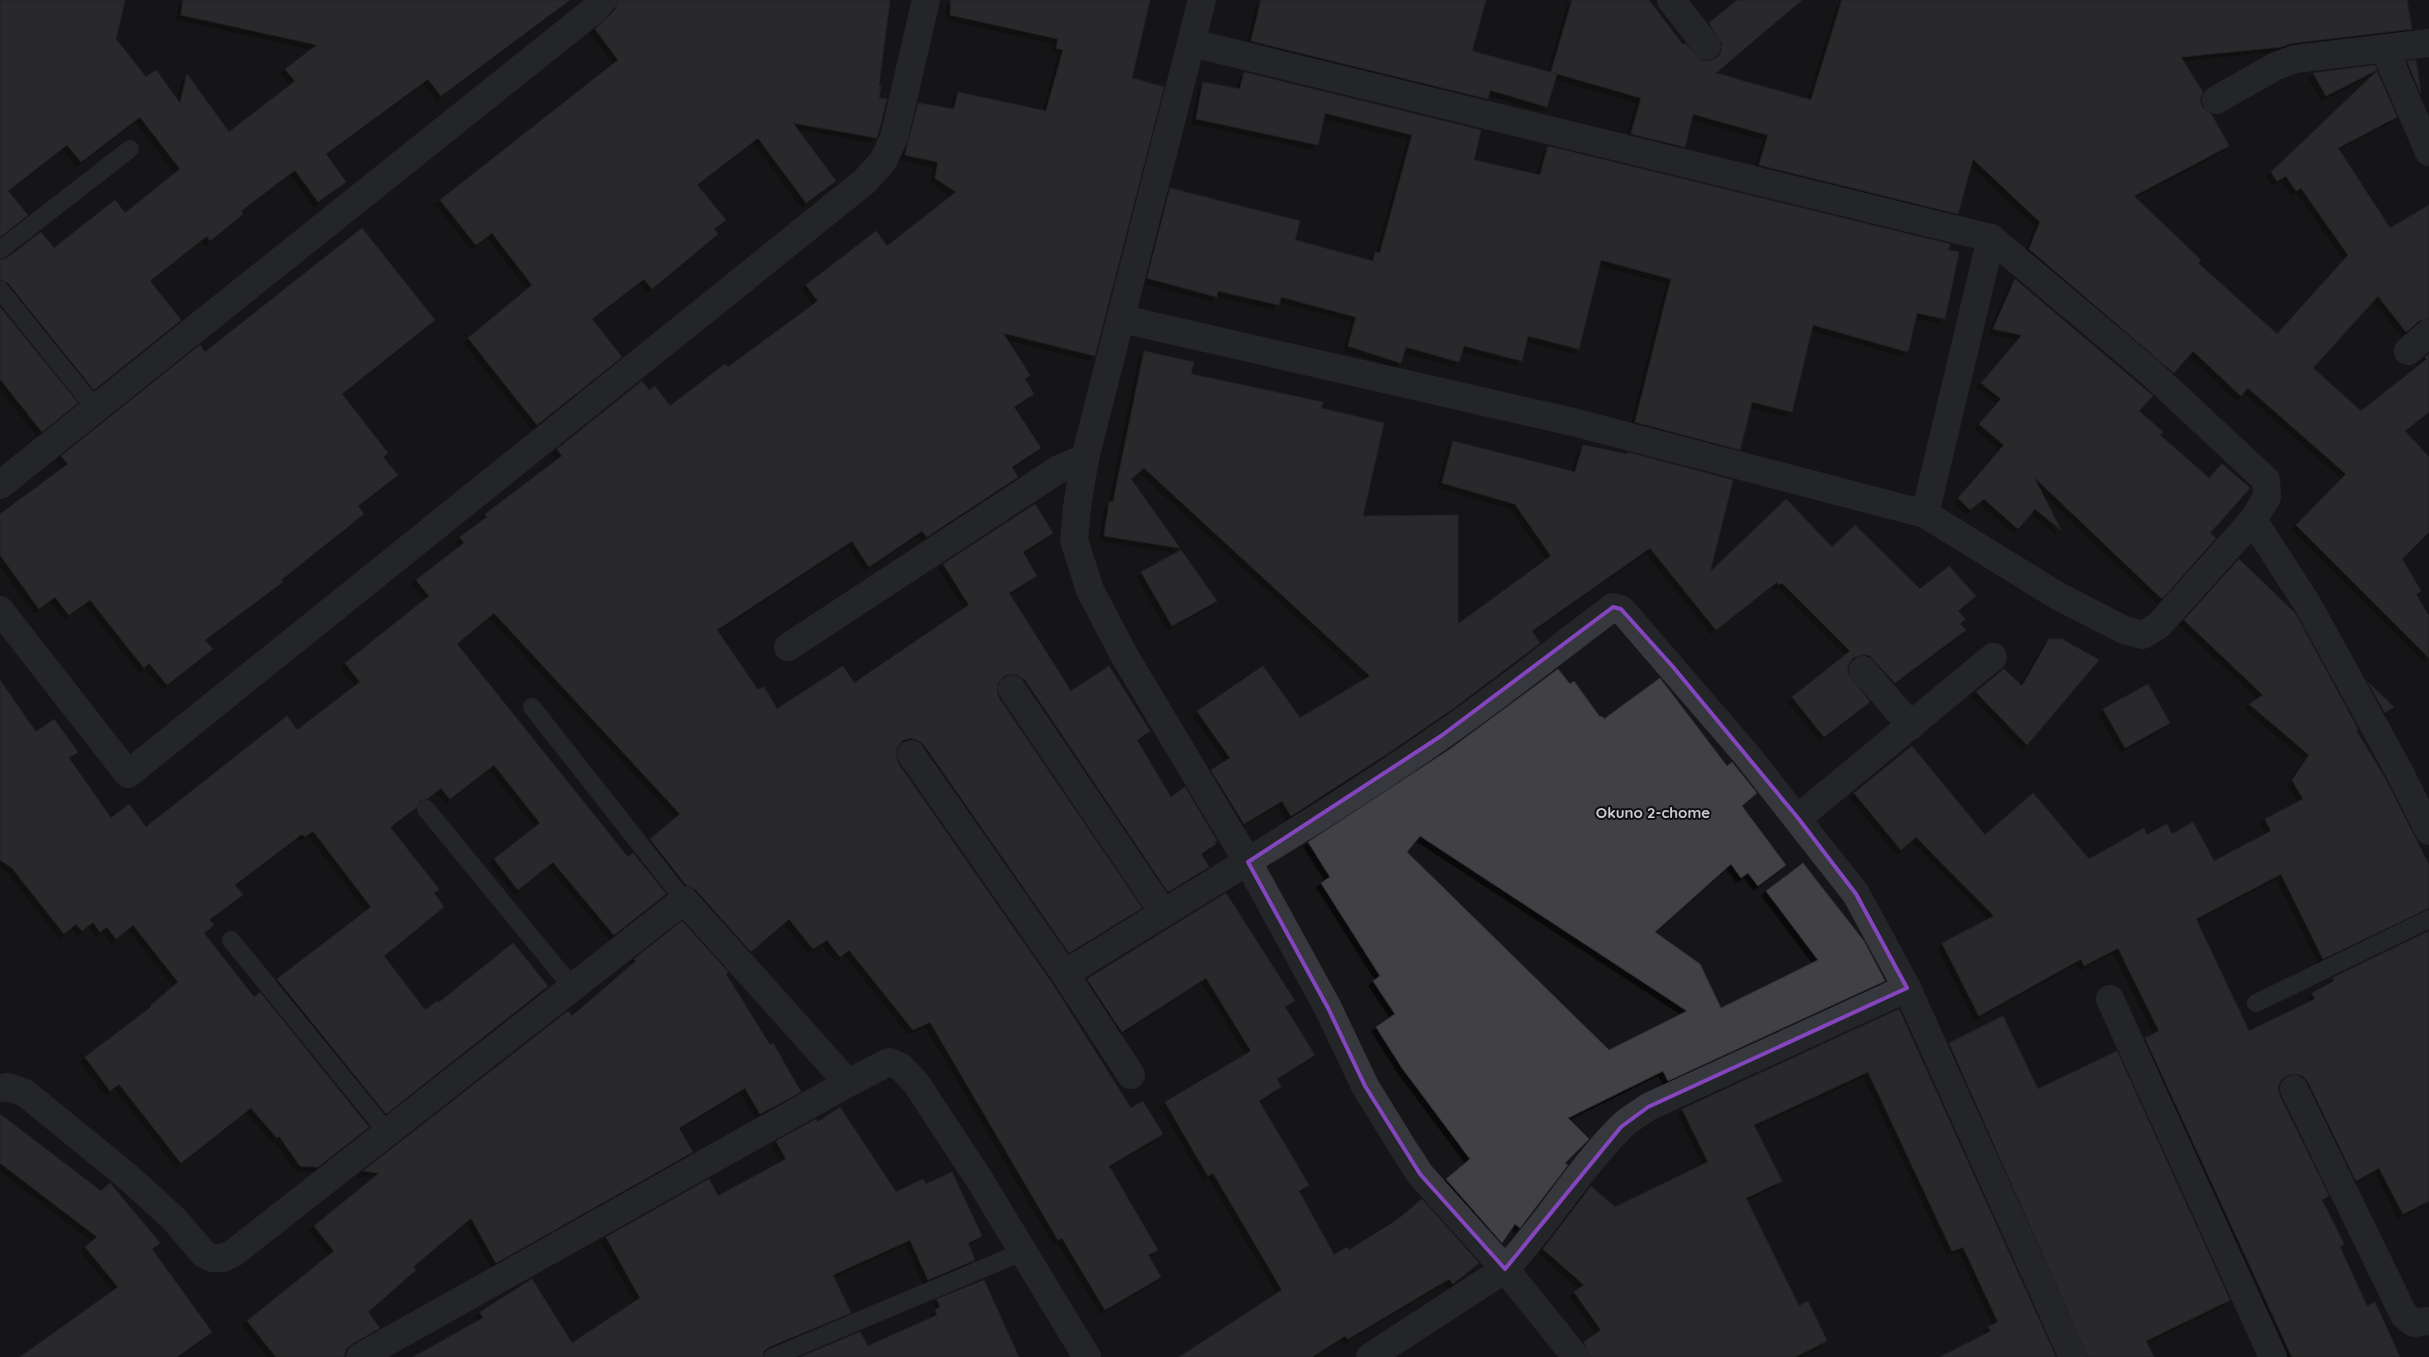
<svg xmlns="http://www.w3.org/2000/svg" width="2429" height="1357" font-family="Quicksand,sans-serif">
	<style>
		.building { fill: #404145; stroke: #303034; fill-rule: evenodd; filter: url(#shadow) }
		.lines { fill: none; stroke-linecap: round; stroke-linejoin: round }
		.service { stroke: #37383d; stroke-width: 18 }
		.minor { stroke: #37383d; stroke-width: 28 }
		.marked { fill: none; stroke: #8446be; stroke-width: 4; stroke-linejoin: round }
		.labels { text-anchor: middle; stroke-width: 4; stroke-linejoin: round; paint-order: stroke }
		.neighbourhood-label { font-size: 15px; font-weight: bold; fill: #c9ccd4; stroke: #111113 }
	</style>
	<defs>
		<filter id="shadow"><feDropShadow dx="-4.5" dy="4.5" stdDeviation="0" flood-color="#0009"/></filter>
	</defs>
	<rect width="100%" height="100%" fill="#161618"/>
	<!-- building -->
	<g class="building">
		<polygon points="0,0 125,0 116,39 146,77 156,70 180,103 187,74 229,132 295,81 285,69 317,45 181,15 183,0 570,0 441,96 428,79 326,154 346,182 318,202 295,170 241,211 243,214 210,241 207,236 150,281 181,320 94,390 8,283 0,280 0,260 7,258 41,232 54,248 115,200 125,213 180,169 140,117 81,162 67,145 8,191 28,215 0,237"/>
		<polygon points="618,0 890,0 879,85 881,86 879,98 887,99 877,138 793,123 836,181 806,203 758,138 697,185 726,220 714,229 718,234 652,289 644,279 592,319 622,357 537,425 468,338 532,285 492,233 476,245 440,200 618,60 595,29 615,10"/>
		<polygon points="951,0 1150,0 1132,78 1164,87 1095,356 1003,333 1030,375 1025,379 1034,394 1014,407 1041,448 1012,467 1018,477 927,537 922,531 869,567 852,541 717,630 758,690 764,687 777,709 843,666 854,683 969,605 943,564 1035,504 1053,533 1023,552 1037,576 1009,593 1071,691 1109,666 1150,731 1137,740 1171,797 1185,787 1217,841 1214,842 1216,844 1201,854 1209,867 1168,892 1025,680 1018,675 1010,674 1004,676 998,683 997,691 999,698 1142,908 1069,953 924,745 917,740 910,738 902,741 897,748 896,756 898,763 1052,983 1131,1108 1143,1101 1163,1134 1109,1166 1158,1250 1148,1255 1161,1277 1105,1310 1062,1238 1058,1240 930,1022 913,1030 849,950 840,957 827,940 813,949 789,919 751,952 696,890 686,885 650,839 680,814 494,613 457,644 628,857 633,853 666,894 614,935 553,862 518,890 494,859 540,823 494,765 450,799 441,788 427,799 420,801 416,808 390,827 439,889 434,893 444,907 384,956 425,1010 437,1001 438,1003 513,943 548,986 386,1114 277,979 371,907 313,831 305,837 302,834 235,885 243,895 209,920 214,925 204,933 254,997 260,992 369,1127 318,1167 300,1166 279,1136 277,1138 251,1108 181,1163 119,1084 110,1091 85,1057 151,1007 150,1006 178,982 133,925 116,939 107,927 100,932 93,922 82,931 76,924 64,934 12,868 0,860 0,680 36,732 54,719 78,752 69,758 111,818 129,804 146,827 287,716 297,730 360,682 345,663 429,596 416,580 464,543 460,537 487,517 485,514 562,456 557,449 642,381 649,390 655,386 670,406 725,364 728,367 818,301 806,285 876,231 887,246 956,192 935,178 938,162 905,155 918,103 954,109 958,92 1046,111 1063,50 1056,48 1058,39 950,15"/>
		<polygon points="1261,0 1486,0 1472,51 1557,74 1547,107 1490,90 1488,99 1251,41"/>
		<polygon points="1572,0 1649,0 1683,45 1685,43 1701,60 1709,61 1717,58 1721,52 1722,44 1709,23 1737,0 1802,0 1716,73 1811,100 1842,0 2407,0 2412,29 2293,43 2281,47 2181,57 2203,92 2200,99 2202,107 2212,115 2229,146 2134,196 2201,260 2198,263 2277,334 2348,255 2301,188 2296,191 2286,176 2277,181 2271,172 2377,71 2397,117 2338,148 2390,228 2429,205 2429,318 2419,321 2406,332 2378,296 2313,368 2361,411 2427,359 2425,357 2429,354 2429,412 2405,431 2429,457 2429,532 2402,559 2421,591 2416,594 2429,616 2429,658 2296,525 2346,474 2248,388 2241,396 2193,351 2174,373 2029,249 2040,222 1973,159 1958,214 1759,165 1768,135 1693,114 1685,147 1631,134 1641,98 1551,72"/>
		<polygon points="2416,60 2421,94 2407,61"/>
		<polygon points="2375,65 2377,70 2326,96 2313,73"/>
		<polygon points="1244,72 1481,130 1474,160 1540,175 1548,146 1950,244 1948,250 1959,252 1945,319 1917,313 1908,352 1813,325 1792,412 1752,402 1740,450 1635,422 1671,279 1601,260 1579,349 1528,336 1522,361 1464,346 1459,362 1406,347 1401,363 1348,346 1356,317 1281,297 1279,305 1218,291 1217,297 1147,278 1170,188 1300,221 1295,240 1373,261 1375,252 1380,253 1412,135 1325,113 1318,145 1196,119 1203,82 1240,89"/>
		<polygon points="362,228 435,320 342,394 388,453 383,457 398,475 358,506 364,514 281,580 283,582 205,640 213,649 167,685 149,663 144,668 90,600 69,615 55,597 39,609 0,555 0,514 68,464 61,456 200,345 205,352"/>
		<polygon points="2015,279 2153,396 2139,411 2163,432 2160,435 2209,478 2222,464 2250,488 2210,533 2216,538 2162,599 2034,477 2061,530 2035,509 2018,529 1984,499 1970,510 1958,498 2004,445 1979,424 2001,399 1981,383 2022,335 1993,329"/>
		<polygon points="0,307 78,403 42,432 0,379"/>
		<polygon points="1144,351 1194,362 1191,374 1323,402 1321,408 1384,423 1363,516 1458,515 1458,624 1551,556 1515,504 1442,483 1453,441 1575,472 1583,445 1627,454 1627,452 1733,480 1710,572 1786,499 1832,547 1855,525 1920,589 1949,566 1976,596 1958,611 1965,619 1960,624 1966,630 1895,683 1869,655 1861,655 1853,658 1848,665 1848,673 1870,702 1824,737 1792,697 1850,651 1782,583 1779,585 1777,582 1716,630 1650,548 1532,631 1540,643 1454,708 1387,754 1291,816 1282,801 1244,824 1211,770 1230,758 1197,711 1263,666 1300,718 1370,676 1144,468 1131,479 1180,548 1104,536 1109,502 1113,502"/>
		<polygon points="1181,550 1217,601 1172,626 1141,572"/>
		<polygon points="2239,559 2295,613 2358,729 2356,730 2385,778 2429,865 2429,908 2323,959 2281,874 2196,919 2249,1031 2315,999 2312,993 2334,981 2332,978 2429,931 2429,1201 2403,1214 2379,1168 2356,1181 2308,1082 2303,1076 2296,1074 2288,1075 2281,1080 2278,1088 2280,1096 2329,1196 2322,1200 2344,1244 2340,1247 2367,1306 2375,1302 2400,1357 2292,1357 2145,1038 2159,1031 2118,948 2084,966 2081,959 1979,1016 1942,943 1994,916 1916,837 1901,850 1854,793 1912,746 1985,835 2033,793 2089,859 2144,828 2147,835 2167,824 2172,834 2193,822 2214,861 2271,831 2265,819 2303,799 2292,780 2309,755 2249,704 2263,695 2184,620"/>
		<polygon points="2049,639 2062,639 2099,660 2027,745 1976,692 2004,669 2022,686"/>
		<path d="M 1558,669 L 1570,684 L 1574,681 L 1600,717 L 1602,716 L 1604,719 L 1660,678 L 1727,766 L 1732,762 L 1757,793 L 1742,806 L 1786,865 L 1758,886 L 1748,873 L 1741,878 L 1731,864 L 1655,932 L 1700,964 L 1721,1008 L 1818,960 L 1766,891 L 1803,863 L 1864,941 L 1885,981 L 1668,1081 L 1663,1071 L 1568,1118 L 1589,1139 L 1565,1163 L 1568,1165 L 1520,1228 L 1515,1224 L 1502,1243 L 1446,1179 L 1470,1159 L 1402,1068 L 1376,1027 L 1395,1014 L 1373,981 L 1380,976 L 1321,883 L 1330,877 L 1308,842 L 1450,749 ZM 1420,836 L 1687,1011 L 1609,1050 L 1407,852 Z"/>
		<polygon points="2368,682 2394,707 2385,713"/>
		<polygon points="2148,684 2170,723 2125,748 2103,709"/>
		<polygon points="1226,893 1295,1001 1285,1007 1315,1055 1277,1079 1281,1087 1259,1101 1309,1185 1299,1191 1334,1255 1347,1247 1349,1250 1397,1220 1422,1199 1479,1263 1453,1284 1449,1279 1348,1339 1345,1336 1312,1357 1179,1357 1282,1290 1213,1173 1208,1176 1165,1102 1251,1051 1206,978 1122,1032 1087,979"/>
		<polygon points="682,921 728,972 726,974 770,1045 773,1043 801,1092 760,1114 745,1088 679,1128 693,1152 496,1263 471,1218 413,1267 416,1270 368,1312 380,1328 352,1344 346,1349 344,1357 276,1357 247,1321 334,1251 314,1226 379,1173 363,1171 568,1011 572,1016 636,961 634,959"/>
		<polygon points="1899,1009 2056,1357 1940,1357 1991,1331 1988,1327 1998,1322 1963,1247 1952,1251 1868,1072 1754,1125 1782,1181 1746,1198 1799,1306 1808,1301 1827,1341 1795,1357 1591,1357 1584,1342 1601,1330 1574,1292 1584,1285 1543,1249 1591,1186 1615,1207 1708,1162 1682,1109"/>
		<polygon points="2003,1016 2038,1089 2117,1051 2230,1300 2146,1341 2154,1357 2088,1357 1949,1043"/>
		<polygon points="840,1107 896,1192 923,1179 926,1184 952,1172 982,1236 968,1243 975,1260 928,1280 910,1240 833,1275 851,1313 769,1347 764,1351 763,1357 413,1357 483,1318 480,1312 532,1279 572,1343 640,1298 606,1237 709,1179 718,1196 786,1159 776,1141 816,1119 818,1122"/>
		<polygon points="0,1114 101,1191 110,1183 160,1243 152,1249 212,1332 177,1357 20,1357 118,1287 85,1247 97,1237 0,1163"/>
		<polygon points="984,1280 1019,1357 800,1357 860,1332 868,1346 937,1315 935,1310 940,1307 937,1299"/>
	</g>
	<g class="lines">
		<!-- service -->
		<g class="service">
			<polyline points="0,250 130,149"/>
			<polyline points="0,290 96,409"/>
			<polyline points="532,707 684,900"/>
			<polyline points="426,809 573,988"/>
			<polyline points="231,940 388,1133"/>
			<polyline points="2256,1003 2429,919"/>
			<polyline points="773,1357 1022,1252"/>
		</g>
		<!-- minor -->
		<g class="minor">
			<polyline points="1202,0 1085,458 1077,507 1074,540 1090,590 1124,655 1248,862 1328,1008 1365,1086 1405,1151 1420,1174 1505,1269 1576,1357"/>
			<polyline points="1671,0 1707,46"/>
			<polyline points="1192,43 1991,238 2149,371 2266,480 2267,497 2253,520 2308,605 2399,771 2429,831"/>
			<polyline points="2385,50 2429,152"/>
			<polyline points="2216,100 2276,66 2295,59 2429,43"/>
			<polyline points="1122,319 1573,422 1925,514 2058,596 2124,630 2143,635 2159,625 2253,520"/>
			<polyline points="2408,351 2429,333"/>
			<polyline points="0,485 594,10 603,0"/>
			<polyline points="1925,514 1991,238"/>
			<polyline points="0,610 128,774 864,182 883,161 894,138 926,0"/>
			<polyline points="788,647 1059,469 1085,458"/>
			<polyline points="1863,670 1911,726"/>
			<polyline points="1012,689 1163,912"/>
			<polyline points="911,754 1065,974 1131,1075"/>
			<polyline points="1798,818 1993,657"/>
			<path d="M 1065,974 C 1190,895 1320,821 1441,736 C 1500,695 1556,650 1613,607 L 1621,609 L 1746,754 L 1856,894 L 1907,988 L 2073,1357"/>
			<polyline points="2110,999 2273,1357"/>
			<polyline points="0,1088 8,1087 25,1093 127,1176 173,1218 204,1254 212,1258 223,1258 232,1254 684,900 848,1083 889,1062 901,1067 916,1083 979,1179 1087,1357"/>
			<polyline points="2294,1089 2404,1315 2414,1323 2429,1321"/>
			<polyline points="360,1357 848,1083"/>
			<path d="M 1370,1357 L 1505,1269 C 1547,1225 1577,1171 1620,1128 C 1627,1120 1639,1114 1648,1107 L 1907,988"/>
		</g>
	</g>
	<!-- marked area -->
	<path d="M0 0H2429V1357H0ZM 1613,607 L 1621,609 L 1674,668 L 1798,818 L 1856,894 L 1907,988 L 1648,1107 L 1621,1127 L 1505,1269 L 1420,1174 L 1365,1086 L 1328,1008 L 1248,862 L 1441,736 Z" fill="#161618" fill-opacity=".55" fill-rule="evenodd"/>
	<path class="marked" d="M 1613,607 L 1621,609 L 1674,668 L 1798,818 L 1856,894 L 1907,988 L 1648,1107 L 1621,1127 L 1505,1269 L 1420,1174 L 1365,1086 L 1328,1008 L 1248,862 L 1441,736 Z"/>
	<g class="labels">
		<!-- neighbourhood labels -->
		<g class="neighbourhood-label">
			<text x="1653" y="818">Okuno 2-chome</text>
		</g>
	</g>
</svg>
